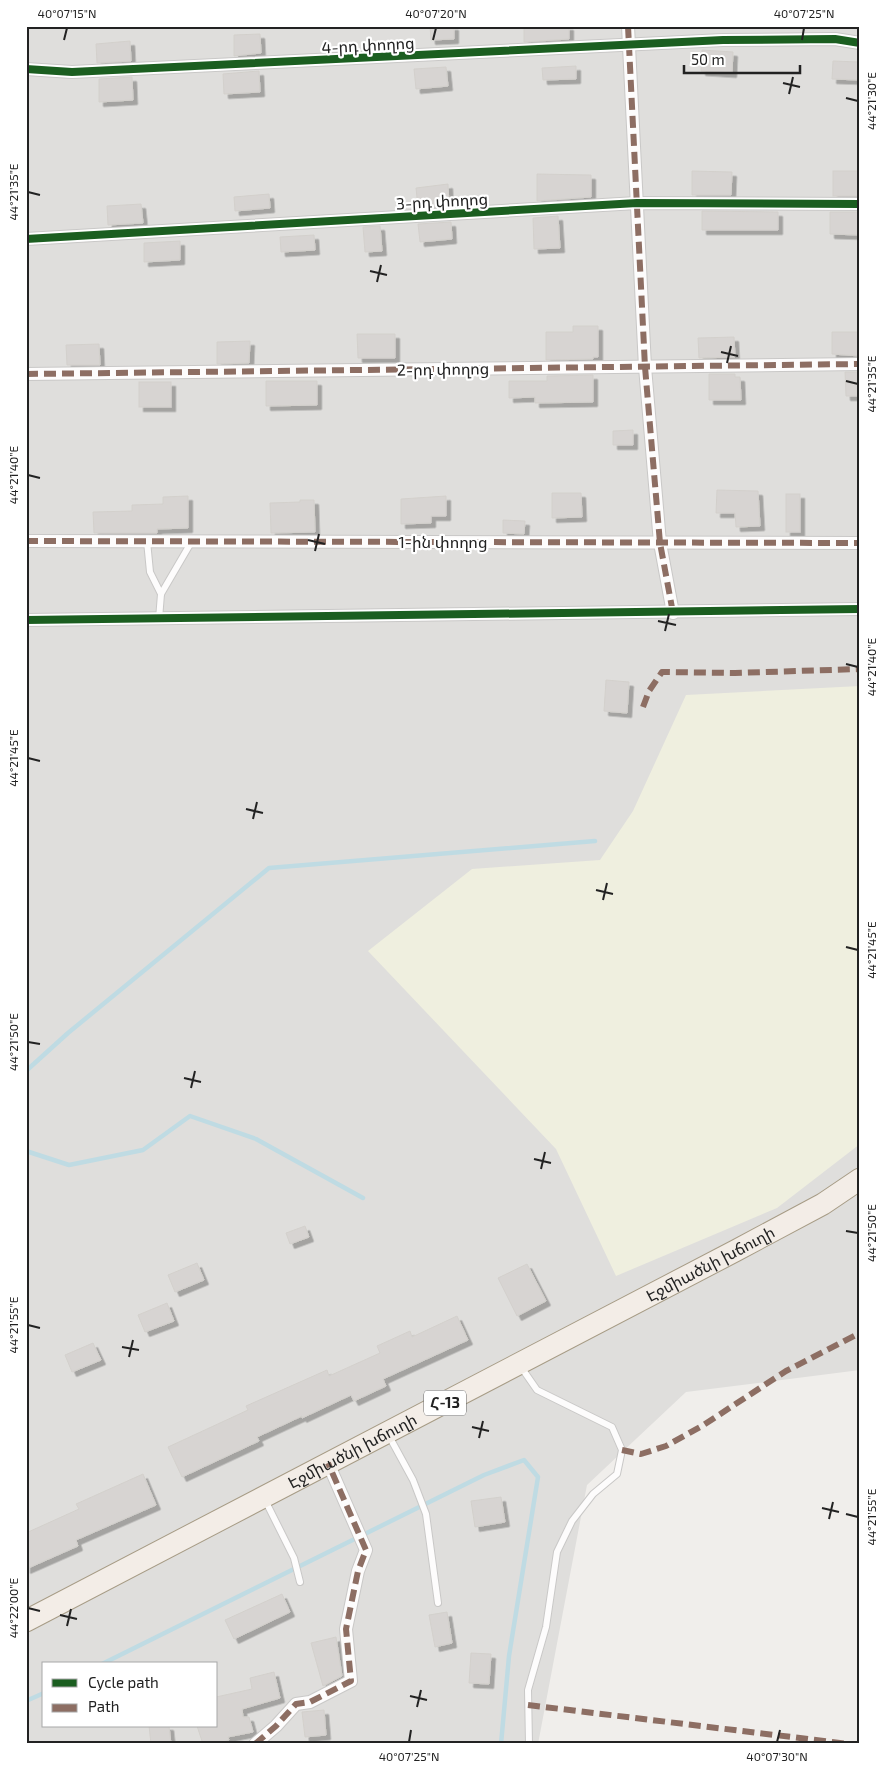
<svg xmlns="http://www.w3.org/2000/svg" width="886" height="1770" font-family="'Exo 2','Noto Sans Armenian',sans-serif">
	<style>
		.residential { fill: #dfdedc; fill-rule: evenodd }
		.farmland { fill: #efefdf }
		.lines { fill: none; stroke-linecap: round; stroke-linejoin: round }
		.stream { stroke: #bfdbe3; stroke-width: 4.5 }
		.building { fill: #d7d4d2; stroke: #d3d0cc; filter: url(#shadow) }
		.lane-casing { stroke: #c9c8c7; stroke-width: 8 }
		.street-casing { stroke: #c9c8c7; stroke-width: 14 }
		.primary-casing { stroke: #a79c86; stroke-width: 23 }
		.lane { stroke: #fdfcfc; stroke-width: 6 }
		.street { stroke: #fdfcfc; stroke-width: 12 }
		.primary { stroke: #f3ede7; stroke-width: 21 }
		.quiet { stroke: #8d6e63; stroke-width: 6; stroke-dasharray: 12 6; stroke-linecap: butt }
		.cycleway-casing { stroke: #fff; stroke-width: 11 }
		.cycleway { stroke: #1b5e20; stroke-width: 8 }
		.ticks { fill: none; stroke: #222; stroke-width: 2 }
		.labels { text-anchor: middle; stroke-width: 4.5; stroke-linejoin: round; paint-order: stroke }
		.shield { fill: #fff; stroke: #646464; stroke-width: 1 }
		.shield-label { font-size: 15px; font-weight: bold; fill: #222 }
		.street-label { font-size: 16px; fill: #222; stroke: #fff }
		.neatline { fill: none; stroke: #222; stroke-width: 2 }
		.ticks-label { font-size: 12px; text-anchor: middle; fill: #222 }
	</style>
	<defs>
		<filter id="shadow"><feDropShadow dx="4.5" dy="4.5" stdDeviation="0" flood-color="#0004"/></filter>
	</defs>
	<rect width="100%" height="100%" fill="#f0eeeb"/>
	<!-- residential -->
	<path class="residential" d="M 26,26 L 860,26 L 860,1370 L 686,1392 L 587,1485 L 538,1744 L 26,1744 ZM 44,1664 L 216,1664 L 216,1726 L 44,1726 Z"/>
	<!-- farmland -->
	<polygon class="farmland" points="860,686 860,1144 777,1208 616,1276 556,1149 368,951 472,869 600,860 633,811 686,695"/>
	<g class="lines">
		<!-- stream -->
		<g class="stream">
			<polyline points="26,1071 68,1033 269,868 595,841"/>
			<polyline points="26,1151 69,1165 143,1150 190,1116 256,1139 363,1198"/>
			<polyline points="102,1664 484,1475 524,1460 538,1477 509,1656 501,1744"/>
			<polyline points="26,1701 44,1693"/>
		</g>
	</g>
	<!-- building -->
	<g class="building">
		<polygon points="430,26 454,26 454,39 431,40"/>
		<polygon points="524,26 569,26 569,39 524,42"/>
		<polygon points="260,34 261,53 234,56 234,35"/>
		<polygon points="130,41 131,61 97,63 96,44"/>
		<polygon points="702,50 733,52 732,73 701,71"/>
		<polygon points="833,61 860,62 860,80 832,79"/>
		<polygon points="576,66 576,79 543,80 542,68"/>
		<polygon points="446,67 448,86 416,89 414,69"/>
		<polygon points="259,71 260,92 224,94 223,74"/>
		<polygon points="132,77 133,100 99,102 99,79"/>
		<polygon points="692,171 732,172 731,195 692,195"/>
		<rect x="833" y="171" width="27" height="25"/>
		<polygon points="537,174 591,175 591,197 537,201"/>
		<polygon points="448,184 449,206 418,208 416,188"/>
		<polygon points="269,194 270,208 235,211 234,197"/>
		<polygon points="141,204 143,223 108,225 107,206"/>
		<polygon points="702,211 778,212 778,230 702,230"/>
		<polygon points="830,212 860,212 860,235 830,234"/>
		<polygon points="558,216 560,248 534,249 533,218"/>
		<polygon points="451,222 452,239 420,242 418,224"/>
		<polygon points="380,226 382,251 365,252 363,227"/>
		<polygon points="314,235 315,250 281,252 280,237"/>
		<polygon points="180,241 180,260 144,262 144,243"/>
		<polygon points="573,326 598,326 598,357 593,357 593,359 546,360 546,332 573,332"/>
		<polygon points="832,332 860,332 860,356 832,354"/>
		<polygon points="357,334 395,334 395,358 358,358"/>
		<polygon points="734,337 735,357 699,358 698,338"/>
		<polygon points="250,341 249,363 217,364 217,342"/>
		<polygon points="99,344 100,365 67,365 66,345"/>
		<polygon points="845,372 860,372 860,396 846,396"/>
		<polygon points="709,374 735,374 735,377 740,377 741,400 709,400"/>
		<polygon points="593,375 593,402 535,403 535,397 509,398 509,381 547,381 547,376"/>
		<polygon points="266,381 317,381 317,405 266,406"/>
		<rect x="139" y="382" width="32" height="25"/>
		<polygon points="633,430 633,445 613,445 613,431"/>
		<polygon points="717,490 758,491 760,526 736,527 735,513 716,513"/>
		<polygon points="552,493 581,493 582,517 552,518"/>
		<rect x="786" y="494" width="14" height="38"/>
		<polygon points="188,496 188,528 157,529 157,533 94,533 93,512 132,511 132,505 163,504 163,497"/>
		<polygon points="446,496 446,516 431,516 431,523 401,524 401,499"/>
		<polygon points="300,500 314,500 315,532 271,533 270,503 300,502"/>
		<polygon points="503,520 525,521 524,534 503,533"/>
		<polygon points="606,680 629,682 627,713 604,711"/>
		<polygon points="305,1226 309,1237 290,1244 286,1233"/>
		<polygon points="197,1263 204,1280 175,1292 168,1275"/>
		<polygon points="527,1264 546,1301 517,1316 498,1278"/>
		<polygon points="167,1303 174,1321 145,1332 138,1315"/>
		<polygon points="457,1316 468,1340 383,1379 386,1386 354,1401 351,1395 302,1418 302,1416 257,1437 259,1441 182,1477 168,1447 248,1410 246,1406 327,1370 329,1376 380,1353 377,1346 410,1331 412,1337"/>
		<polygon points="93,1343 101,1360 72,1372 65,1355"/>
		<polygon points="143,1474 156,1505 76,1540 78,1546 26,1569 26,1533 79,1509 76,1504"/>
		<polygon points="501,1497 505,1522 475,1527 471,1501"/>
		<polygon points="282,1594 290,1612 234,1639 225,1620"/>
		<polygon points="447,1612 452,1643 435,1647 429,1615"/>
		<polygon points="336,1637 342,1676 323,1686 311,1643"/>
		<polygon points="471,1653 491,1654 489,1684 469,1683"/>
		<polygon points="274,1672 280,1698 242,1709 243,1717 249,1717 253,1732 228,1737 229,1740 219,1744 203,1744 197,1726 216,1726 216,1697 252,1689 250,1678"/>
		<polygon points="324,1710 326,1735 305,1737 302,1712"/>
		<polygon points="149,1726 169,1726 171,1744 151,1744"/>
	</g>
	<g class="lines">
		<defs>
			<g id="lane">
				<polyline points="147,541 150,572 161,594"/>
				<polyline points="159,619 161,594 192,541"/>
				<polyline points="521,1367 537,1390 612,1427 622,1450 617,1474 593,1494 572,1521 557,1552 546,1627 528,1690 529,1744"/>
				<polyline points="389,1436 413,1480 426,1514 438,1603"/>
				<polyline points="265,1500 294,1558 300,1582"/>
			</g>
			<g id="street">
				<polyline points="628,26 645,367 660,543 673,613"/>
				<polyline points="26,69 72,72 723,40 835,39 860,43"/>
				<polyline points="26,239 637,203 860,204"/>
				<polyline points="26,374 860,364"/>
				<polyline points="26,541 860,543"/>
				<polyline points="26,620 860,609"/>
				<polyline points="255,1744 276,1726 296,1704 310,1702 351,1681 346,1629 358,1571 366,1550 328,1463"/>
			</g>
			<g id="primary">
				<path id="s1" d="M 26,1621 L 735,1251 L 823,1204 L 860,1179"/>
			</g>
		</defs>
		<!-- lane casing -->
		<use href="#lane" class="lane-casing"/>
		<!-- street casing -->
		<use href="#street" class="street-casing"/>
		<!-- primary casing -->
		<use href="#primary" class="primary-casing"/>
		<!-- lane -->
		<use href="#lane" class="lane"/>
		<!-- street -->
		<use href="#street" class="street"/>
		<!-- primary -->
		<use href="#primary" class="primary"/>
		<!-- quiet -->
		<g class="quiet">
			<polyline points="628,26 645,367 660,543 673,613"/>
			<polyline points="26,374 860,364"/>
			<polyline points="26,541 860,543"/>
			<polyline points="643,707 649,691 662,672 735,673 860,669"/>
			<polyline points="622,1450 641,1454 666,1446 702,1426 786,1371 860,1333"/>
			<polyline points="528,1705 849,1744"/>
			<polyline points="255,1744 276,1726 296,1704 310,1702 351,1681 346,1629 358,1571 366,1550 328,1463"/>
		</g>
		<defs>
			<g id="cycleway">
				<polyline points="26,69 72,72 723,40 835,39 860,43"/>
				<polyline points="26,239 637,203 860,204"/>
				<polyline points="26,620 860,609"/>
			</g>
		</defs>
		<!-- cycleway casing -->
		<use href="#cycleway" class="cycleway-casing"/>
		<!-- cycleway -->
		<use href="#cycleway" class="cycleway"/>
	</g>
	<!-- ticks -->
	<path class="ticks" d="M 64,40 L 67,28M 433,40 L 436,28M 802,40 L 804,28M 783,83 L 800,87M 789,94 L 793,77M 846,98 L 858,101M 28,192 L 40,195M 370,271 L 387,275M 377,282 L 381,265M 721,352 L 738,356M 727,363 L 731,346M 846,381 L 858,384M 28,475 L 40,478M 308,540 L 325,544M 315,551 L 319,534M 658,621 L 676,625M 665,631 L 669,614M 846,664 L 858,667M 28,758 L 40,761M 246,809 L 263,813M 253,819 L 257,802M 596,890 L 613,894M 603,900 L 607,883M 846,947 L 858,950M 28,1042 L 40,1044M 184,1078 L 201,1082M 191,1088 L 195,1071M 534,1159 L 551,1163M 541,1169 L 545,1152M 846,1231 L 858,1233M 28,1325 L 40,1328M 122,1347 L 139,1350M 129,1357 L 133,1340M 472,1427 L 489,1431M 479,1438 L 483,1421M 822,1508 L 839,1512M 846,1514 L 858,1517M 829,1519 L 833,1502M 28,1608 L 40,1611M 60,1615 L 77,1619M 67,1626 L 71,1609M 410,1696 L 427,1700M 417,1707 L 421,1690M 409,1742 L 411,1730M 777,1742 L 780,1730"/>
	<g class="labels">
		<!-- shield labels -->
		<rect class="shield" x="424" y="1390.5" width="42" height="25" rx="4"/>
		<g class="shield-label">
			<text x="445" y="1408">Հ-13</text>
		</g>
		<!-- street labels -->
		<g class="street-label">
			<text transform="translate(368 45) rotate(-3)" y="6">4-րդ փողոց</text>
			<text transform="translate(442 201) rotate(-3)" y="6">3-րդ փողոց</text>
			<text transform="translate(443 369) rotate(-1)" y="6">2-րդ փողոց</text>
			<text x="443" y="548">1-ին փողոց</text>
			<text dy="6" stroke="none"><textPath href="#s1" startOffset="772">Էջմիածնի խճուղի</textPath></text>
			<text dy="6" stroke="none"><textPath href="#s1" startOffset="368">Էջմիածնի խճուղի</textPath></text>
		</g>
	</g>
	<!-- border -->
	<rect width="886" height="1770" fill="none" stroke="#ffffff" stroke-width="55"/>
	<!-- legend -->
	<rect x="42" y="1662" width="175" height="65" fill="#ffffff" stroke="#a7a7a7"/>
	<rect x="52" y="1679" width="25" height="8" fill="#1b5e20" stroke="#a7a7a7"/>
	<text x="88" y="1688" font-size="15" fill="#222222">Cycle path</text>
	<rect x="52" y="1704" width="25" height="8" fill="#8d6e63" stroke="#a7a7a7"/>
	<text x="88" y="1712" font-size="15" fill="#222222">Path</text>
	<!-- scale -->
	<path d="M684 65v8h116v-8" fill="none" stroke="#222222" stroke-width="2.5"/>
	<text x="691" y="65" font-size="15" fill="#222222" stroke="#ffffff" stroke-width="4" paint-order="stroke">50 m</text>
	<rect x="28" y="28" width="830" height="1714" class="neatline"/>
	<g class="ticks-label">
		<text x="67" y="18">40°07'15"N</text>
		<text x="436" y="18">40°07'20"N</text>
		<text x="804" y="18">40°07'25"N</text>
		<text transform="translate(872 101) rotate(-90)" y="4">44°21'30"E</text>
		<text transform="translate(14 192) rotate(-90)" y="4">44°21'35"E</text>
		<text transform="translate(872 384) rotate(-90)" y="4">44°21'35"E</text>
		<text transform="translate(14 475) rotate(-90)" y="4">44°21'40"E</text>
		<text transform="translate(872 667) rotate(-90)" y="4">44°21'40"E</text>
		<text transform="translate(14 758) rotate(-90)" y="4">44°21'45"E</text>
		<text transform="translate(872 950) rotate(-90)" y="4">44°21'45"E</text>
		<text transform="translate(14 1042) rotate(-90)" y="4">44°21'50"E</text>
		<text transform="translate(872 1233) rotate(-90)" y="4">44°21'50"E</text>
		<text transform="translate(14 1325) rotate(-90)" y="4">44°21'55"E</text>
		<text transform="translate(872 1517) rotate(-90)" y="4">44°21'55"E</text>
		<text transform="translate(14 1608) rotate(-90)" y="4">44°22'00"E</text>
		<text x="409" y="1761">40°07'25"N</text>
		<text x="777" y="1761">40°07'30"N</text>
	</g>
</svg>
